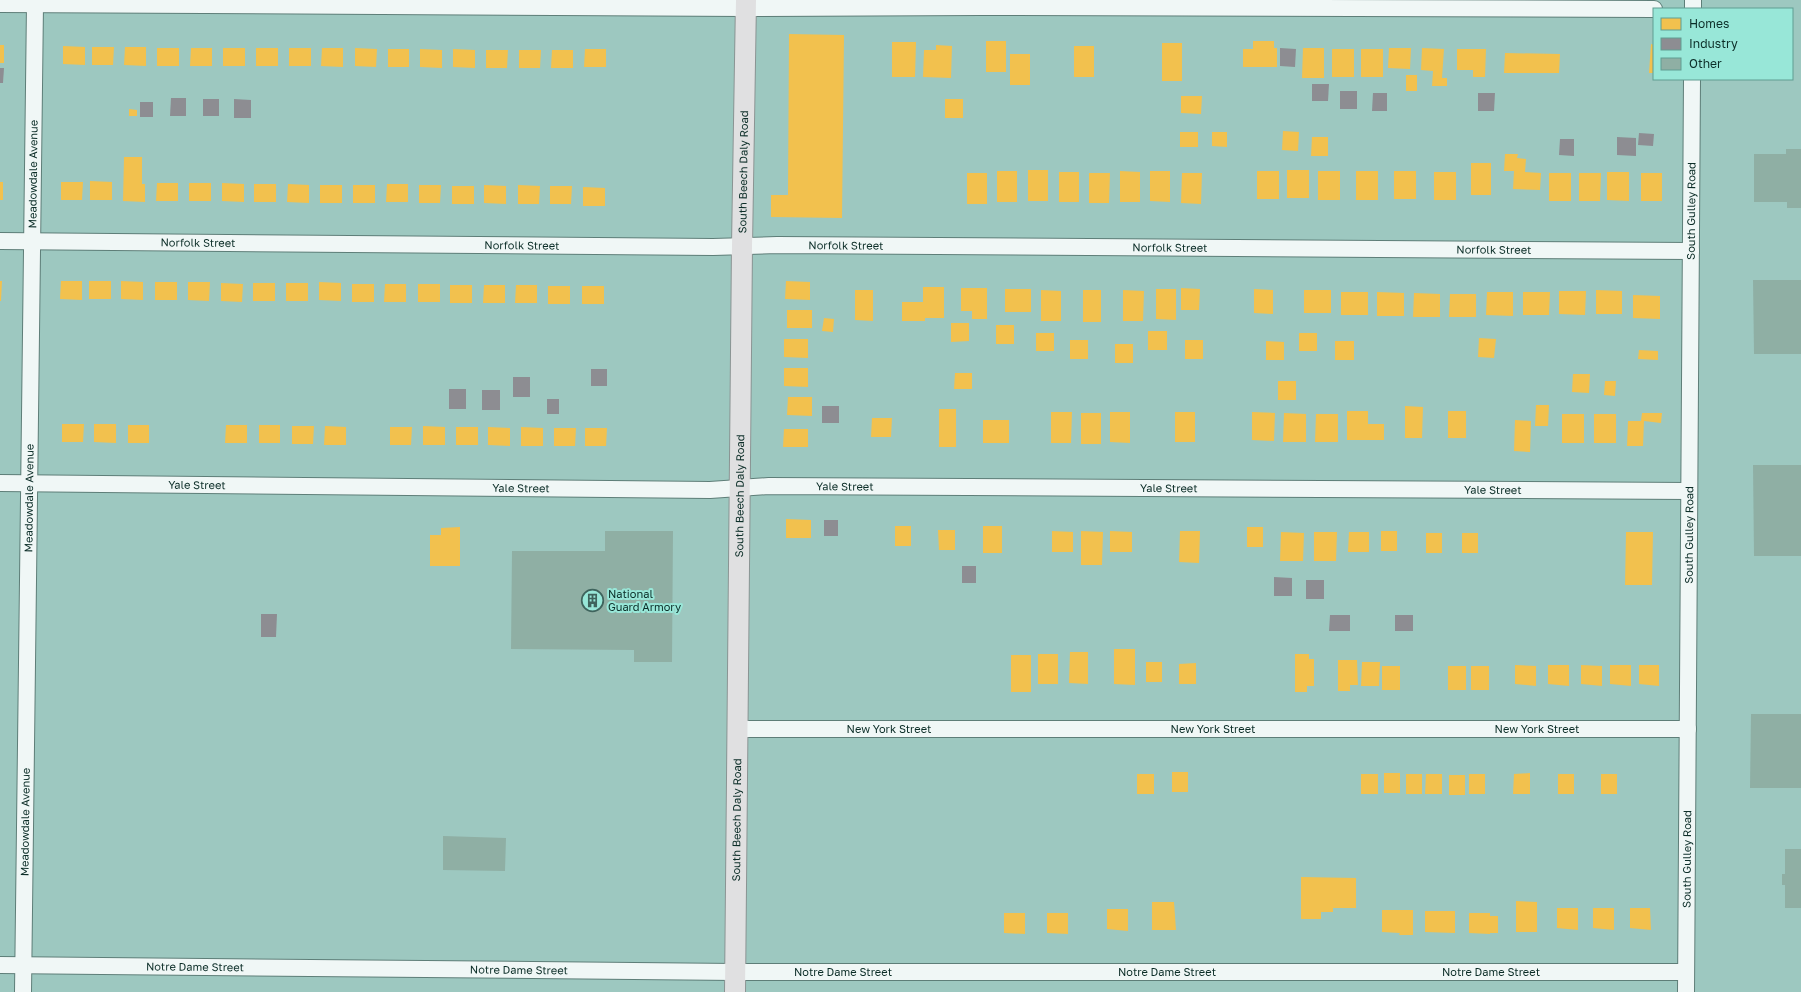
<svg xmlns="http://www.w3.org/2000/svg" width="1801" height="992" font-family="'Golos Text',sans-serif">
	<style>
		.homes { fill: #f2c14e }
		.industry { fill: #8d8d92 }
		.building { fill: #8fafa4 }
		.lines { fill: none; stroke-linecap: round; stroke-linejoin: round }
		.minor-casing { stroke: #5e7e78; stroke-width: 18 }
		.major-casing { stroke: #8a9493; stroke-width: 22 }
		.minor { stroke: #f0f7f6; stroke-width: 16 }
		.major { stroke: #e0e0e1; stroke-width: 20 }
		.labels { text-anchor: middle; stroke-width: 4; stroke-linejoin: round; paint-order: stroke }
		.street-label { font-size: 11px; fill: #0c2e28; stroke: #98e7d8 }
		.poi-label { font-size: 11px; fill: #0c2e28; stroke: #98e7d8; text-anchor: start }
	</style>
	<rect width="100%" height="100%" fill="#9dc8c0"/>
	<!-- homes -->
	<g class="homes">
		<polygon points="789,34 844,35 842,218 771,217 771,195 788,195"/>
		<rect x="986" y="41" width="20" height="31"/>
		<polygon points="1253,41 1274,41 1274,48 1277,48 1277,67 1243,67 1243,49 1253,49"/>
		<polygon points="892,42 916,42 915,77 892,77"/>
		<rect x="1162" y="43" width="20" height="38"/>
		<polygon points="1651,44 1654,45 1654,73 1649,73"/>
		<rect x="0" y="45" width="4" height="18"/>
		<polygon points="936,45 952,46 951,78 923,77 924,50 936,50"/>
		<polygon points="63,46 85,47 85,65 63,64"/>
		<rect x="1074" y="46" width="20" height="31"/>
		<polygon points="92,47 114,47 113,65 92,65"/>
		<polygon points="125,47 146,47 146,66 124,65"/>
		<rect x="157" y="48" width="22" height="18"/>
		<polygon points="191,48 212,48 212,66 190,66"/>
		<rect x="223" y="48" width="22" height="18"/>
		<rect x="256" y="48" width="22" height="18"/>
		<rect x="289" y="48" width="22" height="18"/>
		<polygon points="322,48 343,48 343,67 321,66"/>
		<polygon points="355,48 377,49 376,67 355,66"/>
		<polygon points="1303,48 1324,48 1324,78 1302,78"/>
		<polygon points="1389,48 1411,48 1410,69 1388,68"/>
		<polygon points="1422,48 1444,49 1442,78 1447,78 1447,86 1432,86 1433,71 1421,70"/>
		<rect x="388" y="49" width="21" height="18"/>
		<polygon points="420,49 442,50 442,68 420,67"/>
		<polygon points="453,49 475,50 475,68 453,67"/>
		<polygon points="585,49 606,49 606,67 584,67"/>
		<rect x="1332" y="49" width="22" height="28"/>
		<rect x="1361" y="49" width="22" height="28"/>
		<polygon points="1457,49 1486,49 1485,77 1473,77 1473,70 1457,70"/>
		<polygon points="486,50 508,50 507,68 486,68"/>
		<polygon points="519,50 541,50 540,68 519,68"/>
		<polygon points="552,50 573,50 573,68 551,68"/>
		<polygon points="1505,53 1560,54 1559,73 1504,73"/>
		<rect x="1010" y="54" width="20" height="31"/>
		<rect x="1406" y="75" width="11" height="16"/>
		<polygon points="1181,96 1202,96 1201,114 1181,113"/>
		<rect x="945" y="99" width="18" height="19"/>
		<polygon points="129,109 137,110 137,116 129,116"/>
		<polygon points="1283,131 1299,132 1298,151 1282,150"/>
		<rect x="1180" y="132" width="18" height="15"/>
		<polygon points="1212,132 1227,132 1227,147 1212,146"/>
		<polygon points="1312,137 1328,137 1328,156 1311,156"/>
		<polygon points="1505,154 1518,154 1517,158 1526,159 1525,172 1541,173 1540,190 1513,189 1514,171 1504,171"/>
		<polygon points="124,157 142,157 142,184 145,184 145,202 123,201"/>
		<rect x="1471" y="163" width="20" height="32"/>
		<rect x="1028" y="170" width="20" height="31"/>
		<rect x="1287" y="170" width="22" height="28"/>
		<rect x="997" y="171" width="20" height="31"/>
		<polygon points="1120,171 1140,172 1140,202 1120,202"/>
		<polygon points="1150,171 1170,171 1170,202 1150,201"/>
		<rect x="1257" y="171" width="22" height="28"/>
		<rect x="1318" y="171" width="22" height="29"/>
		<rect x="1356" y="171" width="22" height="29"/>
		<rect x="1394" y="171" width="22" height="28"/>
		<rect x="1059" y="172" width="20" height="30"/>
		<rect x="1434" y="172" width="22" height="28"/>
		<polygon points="1607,172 1629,172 1629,201 1607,200"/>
		<rect x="967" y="173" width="20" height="31"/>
		<polygon points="1089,173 1110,173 1109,203 1089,203"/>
		<polygon points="1182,173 1202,173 1201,204 1181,203"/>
		<rect x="1549" y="173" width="22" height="28"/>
		<polygon points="1579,173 1601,173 1600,201 1579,201"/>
		<rect x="1641" y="173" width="21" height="28"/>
		<polygon points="90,181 112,182 112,200 90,200"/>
		<rect x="0" y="182" width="3" height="18"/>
		<polygon points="61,182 83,182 82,200 61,200"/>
		<polygon points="157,183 178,183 178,201 156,201"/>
		<rect x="189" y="183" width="22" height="18"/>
		<polygon points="222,183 244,184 244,202 222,201"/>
		<rect x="254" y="184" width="22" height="18"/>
		<polygon points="288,184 309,185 309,203 287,202"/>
		<polygon points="387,184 408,184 408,202 386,202"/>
		<rect x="320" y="185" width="22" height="18"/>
		<rect x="353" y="185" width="22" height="18"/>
		<polygon points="419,185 441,185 440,203 419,203"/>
		<polygon points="484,185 506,186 506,204 484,203"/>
		<polygon points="518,185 540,186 539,204 518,204"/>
		<rect x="452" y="186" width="22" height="18"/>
		<polygon points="550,186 572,186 571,204 550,204"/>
		<polygon points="583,187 605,188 605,206 583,206"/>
		<polygon points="0,281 2,281 1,301 0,301"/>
		<polygon points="61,281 82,281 82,300 60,299"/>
		<rect x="89" y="281" width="22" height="18"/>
		<polygon points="121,281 143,282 143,300 121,299"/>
		<polygon points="786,281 810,282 810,300 785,299"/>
		<rect x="155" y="282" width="22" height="18"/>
		<polygon points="188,282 210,282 209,301 188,300"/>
		<polygon points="319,282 341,283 341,301 319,300"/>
		<polygon points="221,283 243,284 242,302 221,301"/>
		<rect x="253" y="283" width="22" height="18"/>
		<rect x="286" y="283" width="22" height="18"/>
		<rect x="352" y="284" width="22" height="18"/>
		<polygon points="385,284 406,284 406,302 384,302"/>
		<rect x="418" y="284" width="22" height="18"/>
		<rect x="450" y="285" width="22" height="18"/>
		<polygon points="484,285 505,285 505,303 483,303"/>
		<polygon points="516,285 537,285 537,303 515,303"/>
		<rect x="548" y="286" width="22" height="18"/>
		<rect x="582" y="286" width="22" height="18"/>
		<polygon points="923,287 944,287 944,318 925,318 925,321 902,321 902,302 923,302"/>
		<polygon points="961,288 987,288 987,319 972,319 972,311 961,311"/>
		<polygon points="1181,288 1200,289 1199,310 1181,310"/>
		<rect x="1005" y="289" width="26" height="23"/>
		<polygon points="1156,289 1176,289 1176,320 1156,319"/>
		<polygon points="1254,289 1273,290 1273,314 1254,313"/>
		<polygon points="855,290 873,290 873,321 855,320"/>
		<polygon points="1041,290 1061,291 1061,321 1041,321"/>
		<rect x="1083" y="290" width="18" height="32"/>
		<polygon points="1123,290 1144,291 1143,321 1123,321"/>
		<rect x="1304" y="290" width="27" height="23"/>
		<polygon points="1596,290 1622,291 1622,314 1596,314"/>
		<polygon points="1559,291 1586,291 1585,315 1559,314"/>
		<rect x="1341" y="292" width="27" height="23"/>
		<polygon points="1377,292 1404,293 1404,316 1377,316"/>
		<polygon points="1487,292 1513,292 1513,316 1486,315"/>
		<polygon points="1523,292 1550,292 1549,315 1523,315"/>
		<polygon points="1414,293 1440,294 1440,317 1413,317"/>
		<polygon points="1450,294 1476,294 1476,317 1449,317"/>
		<polygon points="1633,295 1660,296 1660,319 1633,318"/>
		<rect x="787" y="310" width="25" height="18"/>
		<polygon points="824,318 834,319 833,332 822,331"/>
		<polygon points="951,323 969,323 969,341 951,342"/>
		<rect x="996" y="325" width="18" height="19"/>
		<rect x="1148" y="331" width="19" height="19"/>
		<rect x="1036" y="333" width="18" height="18"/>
		<rect x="1299" y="333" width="18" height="18"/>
		<polygon points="1479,338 1496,339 1494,358 1478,357"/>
		<polygon points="784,339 808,339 808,358 784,357"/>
		<rect x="1070" y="340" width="18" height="19"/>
		<rect x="1185" y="340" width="18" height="19"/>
		<polygon points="1266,341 1284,342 1284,360 1266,360"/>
		<rect x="1335" y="341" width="19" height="19"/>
		<rect x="1115" y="344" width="18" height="19"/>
		<polygon points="1639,350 1658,351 1658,360 1638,359"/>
		<polygon points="784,368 808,368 808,387 784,386"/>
		<polygon points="955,373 972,373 972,389 954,389"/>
		<polygon points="1573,374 1590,374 1589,393 1572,392"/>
		<rect x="1278" y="381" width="18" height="19"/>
		<polygon points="1605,381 1616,381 1615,396 1604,395"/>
		<polygon points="788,397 812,397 812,416 787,415"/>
		<polygon points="1536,405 1549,405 1548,426 1535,426"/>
		<polygon points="1405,406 1423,407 1422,438 1405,438"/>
		<rect x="939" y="409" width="17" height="38"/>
		<polygon points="1347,411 1368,411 1368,424 1384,424 1384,440 1347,440"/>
		<rect x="1448" y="411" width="18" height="27"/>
		<polygon points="1051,412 1072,412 1071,443 1051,443"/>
		<polygon points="1110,412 1130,412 1130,443 1110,442"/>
		<rect x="1175" y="412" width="20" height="30"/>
		<polygon points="1252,412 1275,413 1274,441 1252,440"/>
		<rect x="1081" y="413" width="20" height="31"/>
		<polygon points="1284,413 1306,414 1306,442 1283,442"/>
		<polygon points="1642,413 1662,413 1661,423 1644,421 1643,446 1627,446 1628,421 1641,421"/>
		<polygon points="1316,414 1338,414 1338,442 1315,442"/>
		<rect x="1562" y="414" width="22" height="29"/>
		<rect x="1594" y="414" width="22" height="29"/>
		<polygon points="872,418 892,418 891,437 871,437"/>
		<rect x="983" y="420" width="26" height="23"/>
		<polygon points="1515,420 1531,421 1530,452 1514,451"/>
		<polygon points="62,424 84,424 83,442 62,442"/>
		<polygon points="94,424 116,424 116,443 94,442"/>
		<rect x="128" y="425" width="21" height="18"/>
		<polygon points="226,425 247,425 247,443 225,443"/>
		<rect x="259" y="425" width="21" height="18"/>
		<polygon points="292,426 314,426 313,444 292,444"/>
		<polygon points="325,426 346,427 346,445 324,445"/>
		<polygon points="423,426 445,427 445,445 423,445"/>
		<polygon points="390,427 412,427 411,445 390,445"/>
		<rect x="456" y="427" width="22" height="18"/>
		<polygon points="488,427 510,428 510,446 488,445"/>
		<polygon points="521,427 543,428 543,446 521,446"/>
		<polygon points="554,428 576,428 575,446 554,446"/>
		<polygon points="585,428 607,428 606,446 585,446"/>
		<polygon points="784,429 808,429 808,447 783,447"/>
		<polygon points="786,519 811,520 811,538 786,538"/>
		<rect x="895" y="526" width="16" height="20"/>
		<rect x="983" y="526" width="19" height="27"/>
		<polygon points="460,527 460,566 430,566 430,535 441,535 441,528"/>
		<rect x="1247" y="527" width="16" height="20"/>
		<polygon points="938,530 955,530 955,550 939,550"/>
		<polygon points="1052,531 1073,532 1073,552 1052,552"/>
		<polygon points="1081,531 1103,532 1102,565 1081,565"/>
		<polygon points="1110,531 1132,532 1132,552 1110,552"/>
		<polygon points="1180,531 1200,531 1199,563 1179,562"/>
		<rect x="1381" y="531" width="16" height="20"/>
		<polygon points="1281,532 1304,533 1303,561 1280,561"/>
		<polygon points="1314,532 1337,532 1336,561 1314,561"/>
		<polygon points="1349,532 1369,532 1369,552 1348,552"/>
		<polygon points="1626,532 1653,532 1652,585 1625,585"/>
		<rect x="1426" y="533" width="16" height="20"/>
		<rect x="1462" y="533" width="16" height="20"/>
		<polygon points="1114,649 1135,649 1135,685 1114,684"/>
		<polygon points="1070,652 1088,652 1088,684 1069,683"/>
		<rect x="1038" y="654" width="20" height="30"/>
		<polygon points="1295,654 1309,654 1309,659 1314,659 1314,686 1307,686 1307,692 1295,692"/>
		<rect x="1011" y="655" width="20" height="37"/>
		<polygon points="1338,660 1357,660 1358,685 1350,685 1350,691 1338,691"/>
		<rect x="1146" y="662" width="16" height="20"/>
		<polygon points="1362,662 1380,662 1379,686 1361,686"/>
		<polygon points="1196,663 1196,684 1179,684 1179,664"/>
		<polygon points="1515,665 1536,666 1536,686 1515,684"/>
		<polygon points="1548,665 1569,665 1569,686 1548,684"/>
		<polygon points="1581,665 1602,666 1602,686 1581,684"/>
		<polygon points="1610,665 1631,665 1631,686 1610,684"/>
		<polygon points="1639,665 1659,665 1659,686 1639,684"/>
		<rect x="1382" y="666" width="18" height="24"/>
		<rect x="1448" y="666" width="18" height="24"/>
		<rect x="1471" y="666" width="18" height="24"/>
		<rect x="1172" y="772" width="16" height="20"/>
		<rect x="1384" y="773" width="16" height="20"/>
		<polygon points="1530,773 1530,794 1513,794 1514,774"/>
		<rect x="1137" y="774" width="17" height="20"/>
		<rect x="1361" y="774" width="17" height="20"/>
		<rect x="1406" y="774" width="16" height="20"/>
		<polygon points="1426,774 1442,774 1442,794 1425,794"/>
		<rect x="1469" y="774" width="16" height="20"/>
		<rect x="1558" y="774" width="16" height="20"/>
		<rect x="1601" y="774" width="16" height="20"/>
		<rect x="1449" y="775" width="16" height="20"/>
		<polygon points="1301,877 1356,878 1356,908 1333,908 1333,912 1321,912 1321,919 1301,919"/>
		<polygon points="1516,901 1537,902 1537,932 1516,932"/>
		<polygon points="1152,902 1174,902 1176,930 1152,930"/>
		<polygon points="1557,908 1578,908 1578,930 1557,928"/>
		<polygon points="1593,908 1614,908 1614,930 1593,928"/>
		<polygon points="1630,908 1650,908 1651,930 1630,928"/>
		<polygon points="1107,909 1128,909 1128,931 1107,929"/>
		<polygon points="1382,910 1413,910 1413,935 1399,935 1400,933 1382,932"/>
		<polygon points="1425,911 1455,911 1455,933 1425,932"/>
		<polygon points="1004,913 1025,913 1025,934 1004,933"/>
		<polygon points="1047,913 1068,913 1068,934 1047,933"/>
		<polygon points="1469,913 1490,913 1490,916 1498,916 1498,933 1490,933 1490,934 1469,933"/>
	</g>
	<!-- industry -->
	<g class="industry">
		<polygon points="1280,48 1296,49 1295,67 1280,66"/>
		<polygon points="0,68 4,68 3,83 0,83"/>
		<polygon points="1312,84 1329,84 1328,101 1312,101"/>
		<rect x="1340" y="91" width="17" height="18"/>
		<polygon points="1373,93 1387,93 1387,111 1372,111"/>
		<polygon points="1478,93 1495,93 1494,111 1478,111"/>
		<polygon points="171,98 186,98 186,116 170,116"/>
		<rect x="203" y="99" width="16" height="17"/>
		<polygon points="234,99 251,100 251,118 234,118"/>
		<rect x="140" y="102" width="13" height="15"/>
		<polygon points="1639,133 1654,134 1653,146 1638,145"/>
		<polygon points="1617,137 1636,138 1636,156 1617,155"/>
		<polygon points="1560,139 1574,139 1574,156 1559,155"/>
		<rect x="591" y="369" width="16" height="17"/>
		<rect x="513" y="377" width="17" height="20"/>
		<rect x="449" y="389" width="17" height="20"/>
		<rect x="482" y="390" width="18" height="20"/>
		<rect x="547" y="399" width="12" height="15"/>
		<rect x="822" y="406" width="17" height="17"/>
		<rect x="824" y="520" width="14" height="16"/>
		<rect x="962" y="566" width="14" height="17"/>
		<polygon points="1274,577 1292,578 1292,596 1274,596"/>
		<rect x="1306" y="580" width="18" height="19"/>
		<polygon points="261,614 277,614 276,637 261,637"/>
		<polygon points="1330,615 1350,615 1350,631 1329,631"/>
		<rect x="1395" y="615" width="18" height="16"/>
	</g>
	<!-- building -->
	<g class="building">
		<polygon points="1786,149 1801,149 1801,208 1787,208 1787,202 1754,202 1754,154 1786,154"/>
		<polygon points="1753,280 1801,280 1801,354 1754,354"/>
		<polygon points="1753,465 1801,465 1801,556 1754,556"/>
		<polygon points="605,531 673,531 672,662 634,662 634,650 511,649 512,551 605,551"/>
		<polygon points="1751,714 1801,714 1801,788 1750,788"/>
		<polygon points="443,836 506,838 505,871 443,870"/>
		<polygon points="1785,849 1801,849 1801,908 1785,908 1785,885 1782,885 1782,874 1785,874"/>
	</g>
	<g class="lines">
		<defs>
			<g id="minor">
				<polyline points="0,4 746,8 981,7 1654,9"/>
				<polyline points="1693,9 1693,0"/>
				<path id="s1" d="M 0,241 L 713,247 L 777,245 L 1691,251"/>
				<path id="s2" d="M 0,483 L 710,490 L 769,486 L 1689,491"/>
				<path id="s3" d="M 738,729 L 1688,729"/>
				<path id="s4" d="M 0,965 L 735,972 L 1686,972"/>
				<path id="s5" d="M 23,992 L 35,4"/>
				<path id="s6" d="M 1686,992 L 1692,79"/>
			</g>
			<g id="major">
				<path id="s7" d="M 735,992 L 742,246 L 746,0"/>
			</g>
		</defs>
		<!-- minor casing -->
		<use href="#minor" class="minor-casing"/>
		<!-- major casing -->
		<use href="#major" class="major-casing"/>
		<!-- minor -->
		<use href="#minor" class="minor"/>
		<!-- major -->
		<use href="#major" class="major"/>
	</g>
	<!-- icons -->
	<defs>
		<symbol id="building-ring" viewBox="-11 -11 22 22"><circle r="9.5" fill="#98e7d8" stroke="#3f645d" stroke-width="1.5"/><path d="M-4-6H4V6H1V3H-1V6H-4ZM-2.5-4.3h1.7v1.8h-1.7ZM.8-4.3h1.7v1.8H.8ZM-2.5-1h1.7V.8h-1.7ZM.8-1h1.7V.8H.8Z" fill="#3f645d"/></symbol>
	</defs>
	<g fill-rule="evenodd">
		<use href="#building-ring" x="580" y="588" width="25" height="25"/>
	</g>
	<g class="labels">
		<!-- street labels -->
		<g class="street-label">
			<text dy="4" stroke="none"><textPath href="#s7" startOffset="820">South Beech Daly Road</textPath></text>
			<text dy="4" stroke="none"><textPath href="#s5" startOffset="818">Meadowdale Avenue</textPath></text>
			<text dy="4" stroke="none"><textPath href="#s6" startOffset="781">South Gulley Road</textPath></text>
			<text dy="4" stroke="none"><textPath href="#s1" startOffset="198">Norfolk Street</textPath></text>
			<text dy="4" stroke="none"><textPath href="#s1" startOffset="522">Norfolk Street</textPath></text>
			<text dy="4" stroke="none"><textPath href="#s1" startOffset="846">Norfolk Street</textPath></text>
			<text dy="4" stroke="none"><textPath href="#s1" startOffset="1170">Norfolk Street</textPath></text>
			<text dy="4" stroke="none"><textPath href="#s1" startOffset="1494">Norfolk Street</textPath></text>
			<text dy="4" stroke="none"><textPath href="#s2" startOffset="197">Yale Street</textPath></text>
			<text dy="4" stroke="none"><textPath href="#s2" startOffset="845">Yale Street</textPath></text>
			<text dy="4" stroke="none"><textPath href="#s2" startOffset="1169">Yale Street</textPath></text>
			<text dy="4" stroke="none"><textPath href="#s2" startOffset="521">Yale Street</textPath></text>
			<text dy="4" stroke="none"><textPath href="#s2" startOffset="1493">Yale Street</textPath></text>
			<text dy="4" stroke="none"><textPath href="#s7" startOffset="496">South Beech Daly Road</textPath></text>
			<text dy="4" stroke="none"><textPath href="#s5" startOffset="494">Meadowdale Avenue</textPath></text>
			<text dy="4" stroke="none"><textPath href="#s6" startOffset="457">South Gulley Road</textPath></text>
			<text dy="4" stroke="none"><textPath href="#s3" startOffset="151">New York Street</textPath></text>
			<text dy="4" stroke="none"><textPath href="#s3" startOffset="475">New York Street</textPath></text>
			<text dy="4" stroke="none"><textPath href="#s3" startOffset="799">New York Street</textPath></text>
			<text dy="4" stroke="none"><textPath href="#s7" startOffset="172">South Beech Daly Road</textPath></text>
			<text dy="4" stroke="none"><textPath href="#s5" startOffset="170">Meadowdale Avenue</textPath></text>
			<text dy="4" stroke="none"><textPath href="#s6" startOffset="133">South Gulley Road</textPath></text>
			<text dy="4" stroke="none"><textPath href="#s4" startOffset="195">Notre Dame Street</textPath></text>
			<text dy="4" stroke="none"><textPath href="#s4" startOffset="519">Notre Dame Street</textPath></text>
			<text dy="4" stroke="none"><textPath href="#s4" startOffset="843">Notre Dame Street</textPath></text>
			<text dy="4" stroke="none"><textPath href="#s4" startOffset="1167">Notre Dame Street</textPath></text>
			<text dy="4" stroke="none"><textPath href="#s4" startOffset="1491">Notre Dame Street</textPath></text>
		</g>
		<!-- poi labels -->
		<g class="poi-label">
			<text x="608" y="598">National<tspan x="608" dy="13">Guard Armory</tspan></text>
		</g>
	</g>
	<!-- legend -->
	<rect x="1653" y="8" width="140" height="72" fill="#98e7d8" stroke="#609d92"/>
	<rect x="1661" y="18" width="20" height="12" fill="#f2c14e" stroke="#609d92"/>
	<text x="1689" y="28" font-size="12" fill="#0c2e28">Homes</text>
	<rect x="1661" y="38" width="20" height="12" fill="#8d8d92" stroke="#609d92"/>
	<text x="1689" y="48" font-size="12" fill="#0c2e28">Industry</text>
	<rect x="1661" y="58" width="20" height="12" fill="#8fafa4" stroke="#609d92"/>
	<text x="1689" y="68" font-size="12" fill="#0c2e28">Other</text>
</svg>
